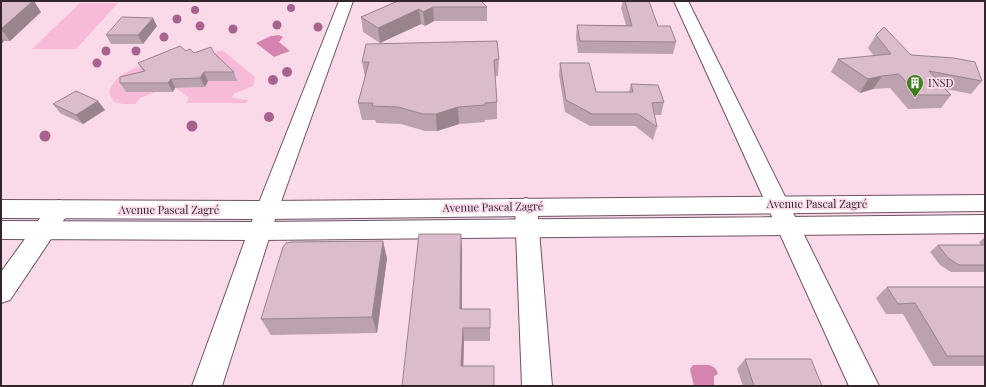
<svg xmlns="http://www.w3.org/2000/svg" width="986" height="387" font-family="'Playfair Display',serif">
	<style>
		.green { fill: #f7bad8 }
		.water { fill: #d484ae }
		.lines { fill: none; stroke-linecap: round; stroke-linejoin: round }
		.minor-casing { stroke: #6e5461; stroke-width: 2 }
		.secondary-casing { stroke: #6e5461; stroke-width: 2 }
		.minor { fill: #fff; fill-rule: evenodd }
		.secondary { fill: #fff; fill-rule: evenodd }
		.tree { fill: #a8628e }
		.wall { fill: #bba2ae }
		.shaded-wall { fill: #99848d }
		.building { fill: #dabcca; stroke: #99848d }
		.labels { text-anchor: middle; stroke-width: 3.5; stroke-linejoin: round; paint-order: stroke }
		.poi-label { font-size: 11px; fill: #32262c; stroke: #fadae9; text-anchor: start }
		.street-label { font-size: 11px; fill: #32262c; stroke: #fadae9 }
	</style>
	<rect width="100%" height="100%" fill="#fadae9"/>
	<!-- green -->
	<g class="green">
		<polygon points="80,3 118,3 76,49 32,49"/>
		<polygon points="222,50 255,77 253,86 235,93 231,98 248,100 246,103 186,103 189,98 176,88 205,87 208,81 232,81 206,56"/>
		<path d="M 142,65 L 151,89 L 155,92 L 140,98 L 135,104 L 123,104 L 114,102 L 109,93 C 113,77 128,71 142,65 Z"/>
	</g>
	<!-- water -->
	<g class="water">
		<polygon points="279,35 283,37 279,42 290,51 274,57 256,43 271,36"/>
		<path d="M 693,365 C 703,365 715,362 718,374 L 714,376 L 714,386 L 694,386 L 690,369 Z"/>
	</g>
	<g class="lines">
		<defs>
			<g id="minor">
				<polygon points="339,1 353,1 278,210 222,386 192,386 256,210"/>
				<polygon points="674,1 688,1 879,386 849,386"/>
				<polygon points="526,198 534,201 537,207 552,386 522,386 515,207 518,201"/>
				<polygon points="59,200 67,203 70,209 67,215 10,300 1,303 1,272 51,203"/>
			</g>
			<g id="secondary">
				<polygon points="985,195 985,211 267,219 1,218 1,200 267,201"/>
				<polygon points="985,215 985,233 260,240 1,239 1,221 260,222"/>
			</g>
		</defs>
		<!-- minor casing -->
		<use href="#minor" class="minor-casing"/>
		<!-- secondary casing -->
		<use href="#secondary" class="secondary-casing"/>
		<!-- minor -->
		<use href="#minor" class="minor"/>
		<!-- secondary -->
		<use href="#secondary" class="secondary"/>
	</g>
	<!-- trees -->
	<g class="tree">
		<circle cx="291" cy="8" r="4"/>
		<circle cx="195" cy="10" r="4"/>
		<circle cx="177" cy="19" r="4.5"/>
		<circle cx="277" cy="25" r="4.5"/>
		<circle cx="200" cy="26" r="4.5"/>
		<circle cx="318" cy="27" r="4.5"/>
		<circle cx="233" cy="29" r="4.5"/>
		<circle cx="164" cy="37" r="4.5"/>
		<circle cx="106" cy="51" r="4.5"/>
		<circle cx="136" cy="51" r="4.5"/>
		<circle cx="97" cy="63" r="4.5"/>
		<circle cx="287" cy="72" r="5"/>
		<circle cx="273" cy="80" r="5"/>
		<circle cx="269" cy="117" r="5"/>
		<circle cx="192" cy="126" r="5.5"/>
		<circle cx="45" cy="136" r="5.5"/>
	</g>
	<!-- wall -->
	<g class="wall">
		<polygon points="1,1 41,12 10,41 4,41 1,44"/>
		<polygon points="392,1 481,1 487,7 487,21 434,21 425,26 421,24 380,43 363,32 361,17 393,3"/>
		<polygon points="623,1 649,1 658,26 676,42 673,54 578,53 576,37 577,25 626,25 621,8"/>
		<polygon points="157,26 143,44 111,44 106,35"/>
		<polygon points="876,35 911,55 982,81 971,94 946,89 951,95 941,108 908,109 890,88 873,89 860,93 831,72 838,59 874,56 868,48"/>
		<polygon points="186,51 194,53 214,54 234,72 237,81 208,81 205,87 175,88 173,92 126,92 120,83 143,71 138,63"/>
		<polygon points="499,59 498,76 495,76 497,102 497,119 485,120 485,122 459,124 437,131 425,131 401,124 376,123 375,120 362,120 358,103 365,77 362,62"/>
		<polygon points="560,63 596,92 629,92 631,84 664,102 661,115 654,115 657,127 653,140 635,126 590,126 565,112 559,75"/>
		<polygon points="53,104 105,110 83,124 60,113"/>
		<polygon points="985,237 985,272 951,272 940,265 930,252 938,245 981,245 979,242"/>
		<polygon points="462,248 462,309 490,309 490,341 464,341 463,366 402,386"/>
		<polygon points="387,258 377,333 271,335 261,319"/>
		<polygon points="887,287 985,287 985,366 933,366 903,314 886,314 876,298"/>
		<polygon points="745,359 822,386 743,386 737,369"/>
	</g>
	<!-- shaded-wall -->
	<g class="shaded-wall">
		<polygon points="33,1 34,1 41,12 10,41 1,29"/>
		<polygon points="433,7 434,21 425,26 423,12"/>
		<polygon points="419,9 421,24 380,43 378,28"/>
		<polygon points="153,18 157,26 143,44 138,35"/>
		<polygon points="1,37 4,41 1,44"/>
		<polygon points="204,72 208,81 205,87 200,78"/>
		<polygon points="882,76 873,89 860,93 868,79"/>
		<polygon points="171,79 175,88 173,92 168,83"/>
		<polygon points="98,101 105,110 83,124 76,115"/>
		<polygon points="458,107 459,124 437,131 436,114"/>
		<polygon points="461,234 462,248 462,322 460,309"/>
		<polygon points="383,241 387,258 377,333 372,317"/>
		<polygon points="463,328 464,341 463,378 461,366"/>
	</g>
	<!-- building -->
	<g class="building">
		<polygon points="1,1 33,1 1,29"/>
		<polygon points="398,1 481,1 487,7 433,7 423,12 419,9 378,28 361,17"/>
		<polygon points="625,1 649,1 658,26 670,26 676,42 580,41 577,25 632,26"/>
		<polygon points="122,17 153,18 138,35 106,35"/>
		<polygon points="884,27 911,55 954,58 975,62 982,81 929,71 951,95 918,95 899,74 882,76 868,79 838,59 891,54 876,35"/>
		<polygon points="497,41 499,59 494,60 497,102 485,103 485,105 458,107 436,114 423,114 398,107 372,106 373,103 358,103 369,62 362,62 366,44"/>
		<polygon points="180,46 186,51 190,49 194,53 211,47 214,53 234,72 204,72 200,78 171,79 168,83 120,83 120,77 145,71 138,63"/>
		<polygon points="560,63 589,63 596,92 633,92 631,84 658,85 664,102 652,103 657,127 638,114 592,114 566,100"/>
		<polygon points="76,91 98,101 76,115 53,104"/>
		<polygon points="419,234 461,234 460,309 490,309 490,328 463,328 461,366 494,366 494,386 402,386"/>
		<polygon points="383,241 372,317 261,319 283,247 286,243 291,242"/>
		<polygon points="938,245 985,245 985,265 959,265 948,258"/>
		<polygon points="887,287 985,287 985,356 947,356 915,303 898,304"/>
		<polygon points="745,359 811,359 822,386 754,386"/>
	</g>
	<!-- icons -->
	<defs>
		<symbol id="building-pin" viewBox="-11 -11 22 30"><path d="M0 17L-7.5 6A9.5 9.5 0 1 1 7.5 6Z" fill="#3e7f20" stroke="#fadae9"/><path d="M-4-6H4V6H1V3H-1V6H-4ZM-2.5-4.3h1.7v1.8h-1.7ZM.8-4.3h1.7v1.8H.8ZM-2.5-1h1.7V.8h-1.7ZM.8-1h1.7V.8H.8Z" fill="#fff"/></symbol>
	</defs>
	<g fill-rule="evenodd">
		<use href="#building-pin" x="905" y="73" width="20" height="27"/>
	</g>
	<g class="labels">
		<!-- poi labels -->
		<g class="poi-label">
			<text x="928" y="87">INSD</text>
		</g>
		<!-- street labels -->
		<g class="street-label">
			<text x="817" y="208">Avenue Pascal Zagré</text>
			<text transform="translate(493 207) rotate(-1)" y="4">Avenue Pascal Zagré</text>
			<text x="169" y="214">Avenue Pascal Zagré</text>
		</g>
	</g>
	<!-- border -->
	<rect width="986" height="387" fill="none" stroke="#32262c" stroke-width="4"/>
</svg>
